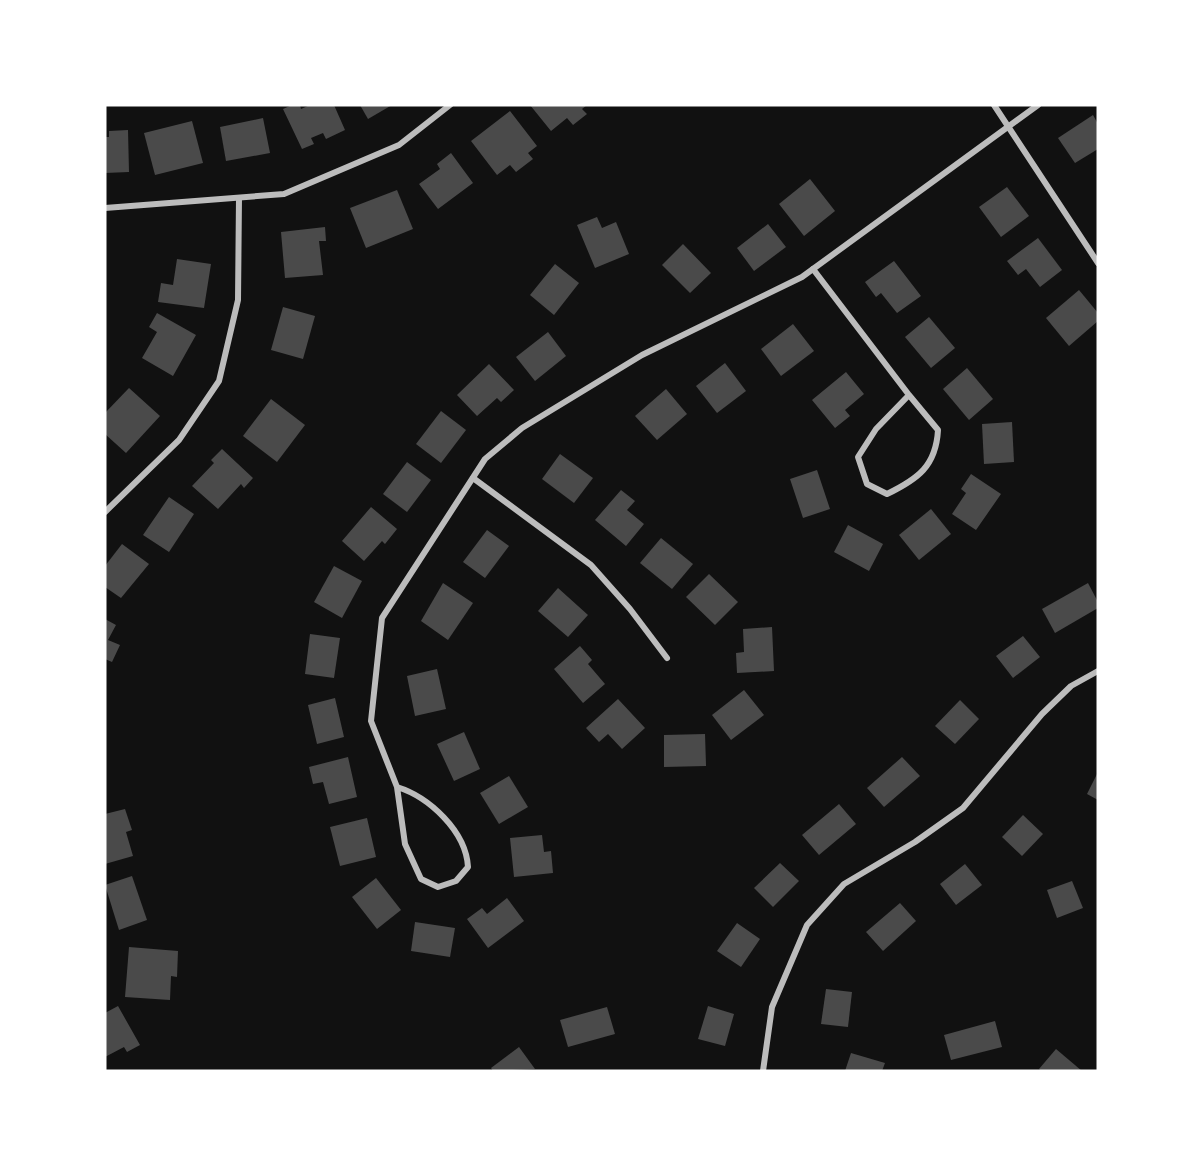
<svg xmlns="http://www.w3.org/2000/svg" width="1203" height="1176" font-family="'Golos Text',sans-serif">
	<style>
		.building { fill: #4a4a4a }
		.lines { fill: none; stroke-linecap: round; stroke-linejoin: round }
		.minor { stroke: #bcbcbc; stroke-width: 6 }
	</style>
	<rect width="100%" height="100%" fill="#111"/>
	<!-- building -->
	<g class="building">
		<polygon points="292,105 300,105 301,109 310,105 334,105 345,130 326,139 323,133 311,138 314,144 302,149 283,109"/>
		<polygon points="360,105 392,105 368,119"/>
		<polygon points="530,105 587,105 582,109 587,114 573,125 567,118 551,131"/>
		<polygon points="510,111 537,146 528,153 533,159 516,172 510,165 497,175 471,141"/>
		<polygon points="1093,115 1098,124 1098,149 1075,163 1058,138"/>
		<polygon points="263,118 270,153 226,161 220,127"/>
		<polygon points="192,121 203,163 155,175 144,133"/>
		<polygon points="128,130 129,172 105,173 105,137 109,137 109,131"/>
		<polygon points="451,153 473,183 438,209 419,184 440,169 437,164"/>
		<polygon points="810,179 835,211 804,236 779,204"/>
		<polygon points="1007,187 1029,216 1001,237 979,207"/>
		<polygon points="397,190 413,229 366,248 350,208"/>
		<polygon points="597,217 602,228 616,222 629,254 595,268 577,225"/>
		<polygon points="768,224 786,247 754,271 737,248"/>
		<polygon points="325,227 326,241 319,241 323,275 285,278 281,232"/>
		<polygon points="1038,238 1062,270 1040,287 1026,269 1018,275 1007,261"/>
		<polygon points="683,244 711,273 690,293 662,265"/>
		<polygon points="177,259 211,264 204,308 158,302 161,283 173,285"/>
		<polygon points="894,261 921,296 897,313 881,293 876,297 865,282"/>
		<polygon points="555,264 579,283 554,315 530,295"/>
		<polygon points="1079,290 1098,313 1098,321 1069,346 1046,318"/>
		<polygon points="283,307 315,316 303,359 271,350"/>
		<polygon points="157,313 196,335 173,376 142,358 157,332 149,327"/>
		<polygon points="929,317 955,348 931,368 905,337"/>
		<polygon points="793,324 814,351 781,376 761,349"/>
		<polygon points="548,332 566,356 535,381 516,357"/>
		<polygon points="725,363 746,391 717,413 696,386"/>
		<polygon points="489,364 514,390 501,402 497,398 477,416 457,395"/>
		<polygon points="967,368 993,399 969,420 943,389"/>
		<polygon points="846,372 864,394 845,410 850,416 835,428 812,400"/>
		<polygon points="129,388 160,416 126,453 105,434 105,413"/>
		<polygon points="666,389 687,414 657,440 635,416"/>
		<polygon points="271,399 305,425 277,462 243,436"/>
		<polygon points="441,411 466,430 441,463 416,444"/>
		<polygon points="1012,422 1014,462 984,464 982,424"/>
		<polygon points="222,449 253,478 244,488 241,484 218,509 192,486 214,463 211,460"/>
		<polygon points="560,454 593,478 574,503 542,479"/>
		<polygon points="407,462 431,480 407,512 383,494"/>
		<polygon points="817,470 830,509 803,518 790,479"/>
		<polygon points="971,474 1001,494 976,530 952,514 966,493 961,489"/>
		<polygon points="621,490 635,501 627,510 644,524 626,546 595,520"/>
		<polygon points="169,497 194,514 169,552 143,535"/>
		<polygon points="371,507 397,529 385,544 382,541 364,561 342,541"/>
		<polygon points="931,509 951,534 919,560 899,535"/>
		<polygon points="848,525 883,544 869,571 834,552"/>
		<polygon points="487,530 509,546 485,578 463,562"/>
		<polygon points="661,538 693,564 672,589 640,563"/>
		<polygon points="122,544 149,564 121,598 105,587 105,566"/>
		<polygon points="334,566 362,581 342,618 314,602"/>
		<polygon points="709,574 738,602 715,625 686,597"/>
		<polygon points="443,583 473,603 448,640 421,621"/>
		<polygon points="1088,583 1098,602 1098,608 1055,633 1042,609"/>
		<polygon points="558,588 588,615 568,637 538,611"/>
		<polygon points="105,619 116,625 108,640 120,645 112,662 105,659"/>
		<polygon points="772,627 774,671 737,673 736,653 744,652 743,629"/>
		<polygon points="310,634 340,638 334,678 305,674"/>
		<polygon points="1023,636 1040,657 1013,678 996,656"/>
		<polygon points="580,646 592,660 588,664 605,684 583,703 554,669"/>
		<polygon points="437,669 446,709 415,716 407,676"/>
		<polygon points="744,690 764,715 731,740 712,715"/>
		<polygon points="335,698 344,737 317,744 308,705"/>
		<polygon points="618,699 645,728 622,749 608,734 599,742 586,728"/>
		<polygon points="960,700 979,719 955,744 935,726"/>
		<polygon points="464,732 480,769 454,781 437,744"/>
		<polygon points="705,734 706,766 664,767 664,735"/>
		<polygon points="348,757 357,797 329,804 323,782 313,784 309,767"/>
		<polygon points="902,757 920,776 884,807 867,788"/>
		<polygon points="1098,772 1098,800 1087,794"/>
		<polygon points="509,776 528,807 499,824 480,793"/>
		<polygon points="839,804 856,824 819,855 802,835"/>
		<polygon points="125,809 132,830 126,832 133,856 105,864 105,814"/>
		<polygon points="1023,815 1043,834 1022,856 1002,837"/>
		<polygon points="367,818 376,857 340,866 330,827"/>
		<polygon points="542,835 544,852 551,851 553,873 514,877 510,838"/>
		<polygon points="780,863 799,881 773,907 754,888"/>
		<polygon points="965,864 982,885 956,905 940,884"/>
		<polygon points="132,876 147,920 119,930 105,885"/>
		<polygon points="376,878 401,910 377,929 352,897"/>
		<polygon points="1072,881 1083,908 1057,918 1047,890"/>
		<polygon points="507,898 524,921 488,948 467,919 482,908 487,914"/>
		<polygon points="900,903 916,921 883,951 866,932"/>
		<polygon points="415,922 455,928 450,957 411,951"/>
		<polygon points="737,923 760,939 741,967 717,951"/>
		<polygon points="129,947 178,951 177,977 171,976 170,1000 125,997"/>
		<polygon points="826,989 852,992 848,1027 821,1024"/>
		<polygon points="118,1006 140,1045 127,1052 124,1047 105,1057 105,1013"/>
		<polygon points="708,1006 734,1014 725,1046 698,1039"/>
		<polygon points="607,1007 615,1034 568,1047 560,1020"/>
		<polygon points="995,1021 1002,1047 951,1060 944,1035"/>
		<polygon points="519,1047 535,1069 493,1071 491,1068"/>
		<polygon points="1056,1049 1082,1071 1041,1071 1039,1069"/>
		<polygon points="851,1053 885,1063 882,1071 845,1071"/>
	</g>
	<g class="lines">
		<!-- minor -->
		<g class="minor">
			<polyline points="994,105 1098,263"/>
			<polyline points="105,208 284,194 399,145 450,105"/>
			<path d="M 813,269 L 909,395 L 876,429 L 858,457 L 867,484 L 887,494 C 918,479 936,466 938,430 L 909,395"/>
			<polyline points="473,478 591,565 630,609 667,658"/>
			<polyline points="105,512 179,440 219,381 238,300 239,198"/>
			<path d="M 397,787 C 429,797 466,831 468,867 L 456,881 L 438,887 L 421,879 L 405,844 L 397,787 L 371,721 L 382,618 L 485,459 L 522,428 L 642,355 L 802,277 L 1038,105"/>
			<polyline points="763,1071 772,1007 807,925 844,884 915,842 963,808 1042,714 1071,686 1098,671"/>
		</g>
	</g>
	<!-- border -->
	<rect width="1203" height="1176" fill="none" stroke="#ffffff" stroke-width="213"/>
</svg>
